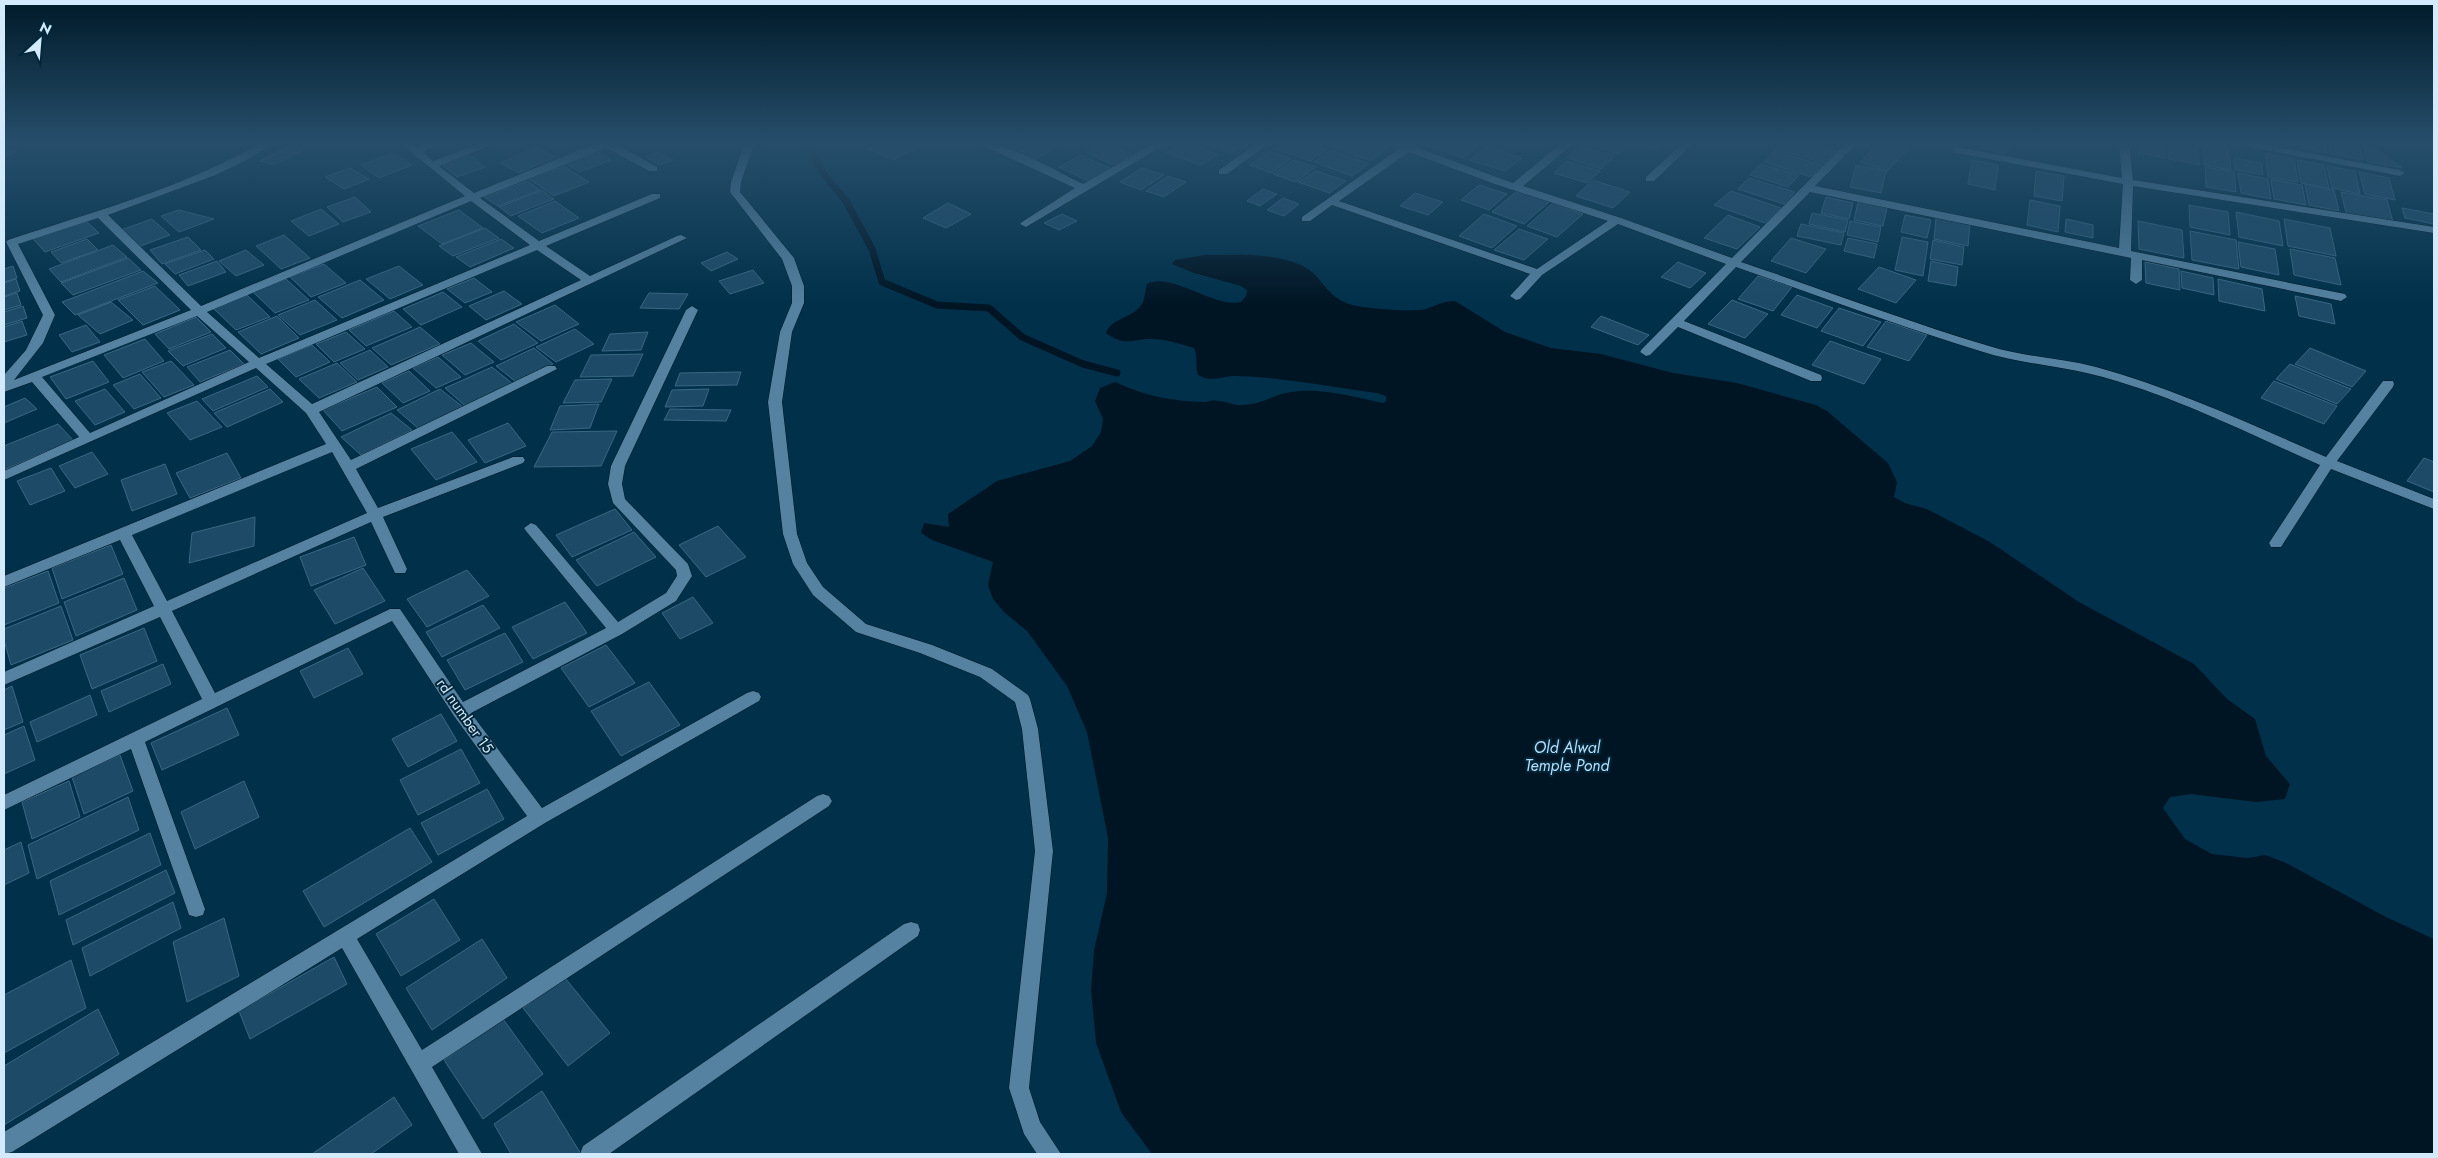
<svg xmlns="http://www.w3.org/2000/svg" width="2438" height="1158" font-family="Jost,sans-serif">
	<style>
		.water { fill: #001524 }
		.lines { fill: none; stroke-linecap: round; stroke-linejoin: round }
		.stream { stroke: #001524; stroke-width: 7 }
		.building { fill: #1d4b67; stroke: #3a6784 }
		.street-casing { stroke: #011725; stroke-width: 1 }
		.street { fill: #5582a1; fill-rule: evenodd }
		.labels { text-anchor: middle; stroke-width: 4; stroke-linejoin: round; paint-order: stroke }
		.street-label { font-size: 15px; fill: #d2eafb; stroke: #02263a }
		.water-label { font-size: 16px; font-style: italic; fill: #b6defa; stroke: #02263a }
	</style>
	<rect width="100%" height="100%" fill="#00304a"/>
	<!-- water -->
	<path class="water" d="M 1205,255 C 1237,255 1273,252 1303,266 C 1325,277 1325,300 1357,306 C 1376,309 1399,311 1418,310 C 1431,310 1441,300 1455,301 L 1505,332 L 1551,348 L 1601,354 L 1673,373 L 1737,383 L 1816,405 L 1827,411 L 1888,463 L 1897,482 L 1894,497 L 1905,503 L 1927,509 L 1990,542 L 2079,602 L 2194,664 L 2227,699 L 2255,719 L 2266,756 L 2290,784 L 2285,799 L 2256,802 L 2191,794 L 2170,797 L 2163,808 L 2185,839 L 2212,854 L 2248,858 L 2265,855 L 2284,862 L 2386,917 L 2434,939 L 2434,1154 L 1152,1154 L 1121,1112 L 1096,1043 L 1091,990 L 1094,950 L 1107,893 L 1108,838 L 1087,732 L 1067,686 L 1027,631 L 1004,612 L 993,599 L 988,585 L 993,562 L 932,540 L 921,533 L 924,523 L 949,527 L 948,514 L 997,481 L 1070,461 L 1092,446 L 1101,432 L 1103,419 L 1095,401 L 1100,388 L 1115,382 C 1147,396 1170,401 1206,402 C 1219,397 1231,406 1243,405 C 1260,405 1275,394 1291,392 C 1321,387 1354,397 1383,403 L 1386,401 L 1386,396 L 1377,393 C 1330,387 1283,377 1235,376 C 1221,376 1212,383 1198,375 C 1195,366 1198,358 1194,348 C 1180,344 1166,339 1151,339 C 1131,339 1125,347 1106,333 C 1112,317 1134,318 1142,304 C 1145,299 1145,290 1147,284 C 1171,271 1215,309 1241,302 L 1246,296 L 1247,290 L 1241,286 L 1194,273 L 1172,264 L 1175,260 Z"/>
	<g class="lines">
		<!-- stream -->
		<polyline class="stream" points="806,142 823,173 846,201 872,249 882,282 937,305 989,308 1022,337 1083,364 1117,373"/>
	</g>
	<!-- building -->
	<g class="building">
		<polygon points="881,142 911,142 920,146 893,160 868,149"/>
		<polygon points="1005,142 1028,142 1017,148"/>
		<polygon points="1037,142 1054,142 1061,145 1036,159 1020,151"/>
		<polygon points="1184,142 1218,155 1200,165 1167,153"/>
		<polygon points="1201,142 1247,142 1231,153"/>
		<polygon points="1287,142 1305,142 1326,150 1310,161 1277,149"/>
		<polygon points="1341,142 1371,142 1388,148 1371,161 1334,148"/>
		<polygon points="1438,142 1470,142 1479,146 1464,158 1432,147"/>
		<polygon points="1589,142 1631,142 1618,154 1587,144"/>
		<polygon points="1639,142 1668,142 1659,151 1637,144"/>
		<polygon points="1782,142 1805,142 1838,152 1827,164 1776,149"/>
		<polygon points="1880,142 1911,142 1914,143 1887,171 1860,162"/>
		<polygon points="1983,142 2012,142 2005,154 1980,147"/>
		<polygon points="2138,142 2165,142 2165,158 2138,153"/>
		<polygon points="2168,142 2197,142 2199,165 2169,159"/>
		<polygon points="2302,142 2325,142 2327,153 2303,148"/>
		<polygon points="2328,142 2359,143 2363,160 2331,154"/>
		<polygon points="1106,143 1132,155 1113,165 1086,152"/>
		<polygon points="2203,143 2228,148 2231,170 2204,165"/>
		<polygon points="291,145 305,149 273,165 260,161"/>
		<polygon points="4,146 17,152 4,157"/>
		<polygon points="1487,146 1522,158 1505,171 1469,160"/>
		<polygon points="1581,146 1614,156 1601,169 1567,158"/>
		<polygon points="536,147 555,157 519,173 500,163"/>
		<polygon points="2364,147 2376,149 2402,168 2368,162"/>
		<polygon points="1331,150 1369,164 1352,176 1314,162"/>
		<polygon points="1270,151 1291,159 1271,173 1250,165"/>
		<polygon points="1775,151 1822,165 1811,177 1764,162"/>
		<polygon points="598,152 611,160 579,172 567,164"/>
		<polygon points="659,152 673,160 659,165 646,157"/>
		<polygon points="393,153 412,165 379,178 361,165"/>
		<polygon points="2265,153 2294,159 2298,182 2268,177"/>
		<polygon points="470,155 485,167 457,177 442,165"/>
		<polygon points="1081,155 1110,168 1088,181 1059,167"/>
		<polygon points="2234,158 2261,163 2263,175 2235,170"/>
		<polygon points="1294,160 1316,167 1295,182 1273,174"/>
		<polygon points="1972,160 1998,165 1995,190 1968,184"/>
		<polygon points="2297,160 2324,165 2329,189 2301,183"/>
		<polygon points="1567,161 1600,171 1587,183 1554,173"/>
		<polygon points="1761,164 1799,175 1788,187 1750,175"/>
		<polygon points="1856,165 1886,171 1881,193 1850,187"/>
		<polygon points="564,166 589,182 554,196 529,179"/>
		<polygon points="2327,166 2355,171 2360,194 2332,188"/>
		<polygon points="2205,167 2234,172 2236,192 2206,187"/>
		<polygon points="350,168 369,179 344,189 325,177"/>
		<polygon points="1142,168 1164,175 1141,190 1120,182"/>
		<polygon points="1316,171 1346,181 1329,193 1298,182"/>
		<polygon points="2036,171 2064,176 2062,201 2034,196"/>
		<polygon points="2359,172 2389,178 2395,200 2365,194"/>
		<polygon points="2238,173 2268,179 2271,199 2241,193"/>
		<polygon points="1168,176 1186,182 1164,197 1146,191"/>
		<polygon points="1749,178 1795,192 1784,204 1738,189"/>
		<polygon points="2271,179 2302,185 2306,205 2274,199"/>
		<polygon points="1593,180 1630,192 1613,208 1576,196"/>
		<polygon points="527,181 540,190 498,206 484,197"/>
		<polygon points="2305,184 2334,190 2339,211 2309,205"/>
		<polygon points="1479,185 1507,194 1489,210 1461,200"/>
		<polygon points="1263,189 1277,194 1260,206 1247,201"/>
		<polygon points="542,190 554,199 511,216 499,207"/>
		<polygon points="1518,190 1550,201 1524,224 1492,212"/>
		<polygon points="1731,191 1781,208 1765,223 1714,205"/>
		<polygon points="2341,192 2387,200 2393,222 2346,213"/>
		<polygon points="1415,193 1443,202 1428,215 1400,206"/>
		<polygon points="355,197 371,212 343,222 327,207"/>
		<polygon points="1826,197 1853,203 1849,219 1821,213"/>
		<polygon points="1283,198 1299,204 1284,216 1267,210"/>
		<polygon points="2030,200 2060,206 2058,232 2027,225"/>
		<polygon points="555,201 579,218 542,233 518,216"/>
		<polygon points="1858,202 1887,208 1883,226 1854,220"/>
		<polygon points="948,203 971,214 946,228 923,218"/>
		<polygon points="1553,203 1583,214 1557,237 1527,226"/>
		<polygon points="2189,205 2228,212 2230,235 2190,227"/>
		<polygon points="2402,208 2434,214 2434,224 2405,218"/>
		<polygon points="321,209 339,224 309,236 291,221"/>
		<polygon points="179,210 214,219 179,232 161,216"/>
		<polygon points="459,210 483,228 442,244 418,226"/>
		<polygon points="2236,212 2279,221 2283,246 2239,237"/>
		<polygon points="1812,213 1848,220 1845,232 1809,224"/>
		<polygon points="1062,214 1077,221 1059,230 1044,223"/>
		<polygon points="1484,214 1517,226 1492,248 1459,236"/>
		<polygon points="1728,215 1760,227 1737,249 1704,238"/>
		<polygon points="1905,215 1931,220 1927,238 1901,232"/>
		<polygon points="1936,218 1970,224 1968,246 1934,239"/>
		<polygon points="152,219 170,235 138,247 121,230"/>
		<polygon points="2066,219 2093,225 2093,238 2065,232"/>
		<polygon points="2284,219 2330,228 2336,256 2288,246"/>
		<polygon points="86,221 99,233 45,252 33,239"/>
		<polygon points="1850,221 1881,227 1878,242 1847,235"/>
		<polygon points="2138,221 2182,230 2184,258 2139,249"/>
		<polygon points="1801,224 1844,233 1841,245 1797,236"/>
		<polygon points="485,228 499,238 453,256 439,246"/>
		<polygon points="1519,229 1548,239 1524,260 1494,250"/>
		<polygon points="2190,231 2236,240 2239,269 2192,260"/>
		<polygon points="284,235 310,258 281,269 256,246"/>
		<polygon points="188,237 201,250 162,264 150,250"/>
		<polygon points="1902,237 1928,242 1923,276 1895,270"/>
		<polygon points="1791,238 1826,249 1806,273 1771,261"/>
		<polygon points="1848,238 1877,244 1874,258 1844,251"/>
		<polygon points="87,239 98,250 61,263 51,252"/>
		<polygon points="501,239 514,248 470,267 456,257"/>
		<polygon points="1933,240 1964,247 1962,265 1930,259"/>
		<polygon points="2238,242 2275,249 2279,275 2241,267"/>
		<polygon points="113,245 127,257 61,282 49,269"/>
		<polygon points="2290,249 2335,258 2341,285 2294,275"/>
		<polygon points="205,250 214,259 175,274 165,264"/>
		<polygon points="246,250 264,265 236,276 219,261"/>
		<polygon points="727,252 738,259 711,271 701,263"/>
		<polygon points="128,258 141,270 73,295 61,283"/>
		<polygon points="217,261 226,272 188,286 179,275"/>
		<polygon points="1931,261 1958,267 1956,286 1928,281"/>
		<polygon points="1678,262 1706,273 1690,288 1661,277"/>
		<polygon points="2145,262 2179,269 2180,290 2146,283"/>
		<polygon points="324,264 346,283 311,297 290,277"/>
		<polygon points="13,266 17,278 4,282 4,269"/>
		<polygon points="399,266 423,285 390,299 366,279"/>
		<polygon points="1879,267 1916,280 1896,303 1858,289"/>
		<polygon points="753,270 764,283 730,294 719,281"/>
		<polygon points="143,271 158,283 75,315 62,302"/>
		<polygon points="2181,271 2213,278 2214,295 2182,288"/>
		<polygon points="1758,276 1792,287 1773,311 1738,299"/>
		<polygon points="474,278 492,292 465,303 447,289"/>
		<polygon points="16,279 20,291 4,296 4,283"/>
		<polygon points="286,279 309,300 275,313 253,292"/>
		<polygon points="2218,279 2262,289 2265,311 2219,301"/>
		<polygon points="360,280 384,300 342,318 318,297"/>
		<polygon points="155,286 180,310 143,325 118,300"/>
		<polygon points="504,291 522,304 486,320 469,306"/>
		<polygon points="443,292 462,307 421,325 403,309"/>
		<polygon points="17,293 21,305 4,310 4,297"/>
		<polygon points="649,293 688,294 679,309 640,308"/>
		<polygon points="247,295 270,317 236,330 213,308"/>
		<polygon points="1797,295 1833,308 1817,328 1781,315"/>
		<polygon points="2295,296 2331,304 2335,324 2299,316"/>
		<polygon points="315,300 337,320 300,335 278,315"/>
		<polygon points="1732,300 1768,314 1745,338 1708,324"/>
		<polygon points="111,302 133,320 100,334 78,315"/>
		<polygon points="555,305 579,324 541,341 516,322"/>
		<polygon points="23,306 27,318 4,325 4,312"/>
		<polygon points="1839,308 1881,322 1863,346 1821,331"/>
		<polygon points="394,311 412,327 366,346 349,330"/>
		<polygon points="277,316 299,338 261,354 238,332"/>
		<polygon points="1601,316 1649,335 1638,345 1591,327"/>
		<polygon points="196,317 211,332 169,349 155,334"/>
		<polygon points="22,321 27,335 4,342 4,327"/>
		<polygon points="1886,321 1927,335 1909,361 1867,347"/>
		<polygon points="514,324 538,343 501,360 478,341"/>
		<polygon points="86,325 100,342 72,352 59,335"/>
		<polygon points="420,327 440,344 391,365 372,348"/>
		<polygon points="575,329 594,344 556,362 536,347"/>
		<polygon points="346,332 365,349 334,362 316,344"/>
		<polygon points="648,332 641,350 602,351 610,334"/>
		<polygon points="212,334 226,348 183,366 168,351"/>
		<polygon points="145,339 164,361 123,378 104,355"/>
		<polygon points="1830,341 1881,359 1864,384 1812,365"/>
		<polygon points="471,343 494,362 465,375 442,355"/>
		<polygon points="312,345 330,362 296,377 278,359"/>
		<polygon points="534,348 553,364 516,382 496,366"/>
		<polygon points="2310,348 2366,371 2352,387 2295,364"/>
		<polygon points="230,350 244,364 200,382 187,367"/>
		<polygon points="370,350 388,367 358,380 340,363"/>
		<polygon points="643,354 633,376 580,377 591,355"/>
		<polygon points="438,357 461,377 436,388 413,368"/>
		<polygon points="93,361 109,382 66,399 50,377"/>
		<polygon points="171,361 194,385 164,397 142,372"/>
		<polygon points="337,363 357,382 319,398 299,379"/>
		<polygon points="2290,364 2351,389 2337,404 2276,379"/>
		<polygon points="492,367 513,384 465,406 445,388"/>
		<polygon points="409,371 430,391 403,403 382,383"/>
		<polygon points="741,372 737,385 675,386 680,373"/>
		<polygon points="140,374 161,398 134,409 113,385"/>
		<polygon points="257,376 268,387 213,411 202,399"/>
		<polygon points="612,379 601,402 563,403 575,380"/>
		<polygon points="2274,381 2337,406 2324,424 2261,398"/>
		<polygon points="377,387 397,407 342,431 323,410"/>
		<polygon points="105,389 125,412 95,425 75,401"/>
		<polygon points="270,389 283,402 227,427 214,413"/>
		<polygon points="440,389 463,407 419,429 397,410"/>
		<polygon points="709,389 703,406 665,407 672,390"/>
		<polygon points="25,398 37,409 4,423 4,407"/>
		<polygon points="197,401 222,427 190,440 167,413"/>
		<polygon points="599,404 590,428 550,430 560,406"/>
		<polygon points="670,409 731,410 726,421 664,420"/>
		<polygon points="391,413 412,430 361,455 341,437"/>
		<polygon points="508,423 526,446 485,463 468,440"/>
		<polygon points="58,424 73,440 4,470 4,446"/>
		<polygon points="617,431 601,466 534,467 552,432"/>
		<polygon points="452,432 477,462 436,480 411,449"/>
		<polygon points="92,452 108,474 75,488 59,466"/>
		<polygon points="227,453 241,478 190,498 176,473"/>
		<polygon points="2424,458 2434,462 2434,492 2407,481"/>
		<polygon points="165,464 177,494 132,511 121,480"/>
		<polygon points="51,468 65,491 30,505 17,481"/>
		<polygon points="615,509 632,530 572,557 556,535"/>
		<polygon points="255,517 254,546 189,563 192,533"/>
		<polygon points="718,526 746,557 706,577 679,545"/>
		<polygon points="634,532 656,557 597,586 576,560"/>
		<polygon points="354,537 366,565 311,586 300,557"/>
		<polygon points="111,545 123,574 62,599 52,568"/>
		<polygon points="363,568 385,601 335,624 314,590"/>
		<polygon points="467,570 489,596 427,627 407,599"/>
		<polygon points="48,571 59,603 4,625 4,588"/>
		<polygon points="124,578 137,610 76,636 64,602"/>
		<polygon points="693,597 713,623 680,639 662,613"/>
		<polygon points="565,602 587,633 533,659 512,627"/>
		<polygon points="483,605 500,628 442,657 426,632"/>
		<polygon points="61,606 73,640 11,665 4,640 4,629"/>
		<polygon points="144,628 157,661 92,689 80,655"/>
		<polygon points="505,633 523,662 465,690 447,660"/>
		<polygon points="606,645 635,683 589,707 561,668"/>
		<polygon points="348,648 363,674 314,698 300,671"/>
		<polygon points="163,664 171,684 109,712 101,691"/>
		<polygon points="649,682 680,725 621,756 591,711"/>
		<polygon points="12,686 23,722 4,730 4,690"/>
		<polygon points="90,695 97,715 37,742 30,722"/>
		<polygon points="227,708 239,735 162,770 151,743"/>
		<polygon points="441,714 457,741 408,767 392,739"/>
		<polygon points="24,726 35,760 4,774 4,735"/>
		<polygon points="461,749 480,783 418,815 400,780"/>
		<polygon points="120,755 133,791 84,814 72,777"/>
		<polygon points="69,781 80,817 32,839 22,802"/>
		<polygon points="244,781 259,817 195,849 181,812"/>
		<polygon points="487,789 504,819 438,855 421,823"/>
		<polygon points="128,797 139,830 37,879 28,845"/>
		<polygon points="410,828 432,862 324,927 303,891"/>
		<polygon points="150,833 161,865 59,915 50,881"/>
		<polygon points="21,842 29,873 4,885 4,850"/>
		<polygon points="166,870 175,893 73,945 66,920"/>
		<polygon points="434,899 460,940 401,976 376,934"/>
		<polygon points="173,902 181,928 90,976 82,948"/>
		<polygon points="224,918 239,976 187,1002 173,942"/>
		<polygon points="482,939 507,978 432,1030 406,988"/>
		<polygon points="334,957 347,984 250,1039 239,1011"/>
		<polygon points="71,960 86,1008 4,1053 4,995"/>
		<polygon points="565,978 610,1033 568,1066 523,1008"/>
		<polygon points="98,1009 119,1054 4,1125 4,1066"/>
		<polygon points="503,1019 543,1074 483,1119 444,1060"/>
		<polygon points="542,1091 581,1154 511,1154 494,1124"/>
		<polygon points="394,1097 412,1125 371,1154 312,1154"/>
	</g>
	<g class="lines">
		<defs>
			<g id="street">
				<path d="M 263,142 L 276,142 L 245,161 L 213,176 L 108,215 L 201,306 L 465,196 L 399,142 L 411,142 L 416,147 L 425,142 L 439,142 L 423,152 L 433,161 L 483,142 L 499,142 L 439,166 L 474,193 L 599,142 L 618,142 L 616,144 L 657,167 L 657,171 L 649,171 L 607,148 L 480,198 L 539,241 L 652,194 L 660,194 L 660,198 L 546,246 L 590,276 L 677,236 L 681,235 L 687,238 L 319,412 L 351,460 L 547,366 L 555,366 L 557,369 L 356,469 L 378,508 L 513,457 L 523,457 L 525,460 L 523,463 L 383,517 L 407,569 L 405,573 L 395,573 L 371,522 L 172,611 L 215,693 L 390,609 L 400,609 L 463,702 L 606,628 L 526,531 L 524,528 L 531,523 L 536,525 L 618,622 L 666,593 L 677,576 L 676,570 L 613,503 L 608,484 L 611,466 L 686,310 L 692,306 L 698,310 L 625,466 L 622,484 L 625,499 L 688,564 L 692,576 L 676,601 L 622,634 L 471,713 L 542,808 L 747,693 L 753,691 L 759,693 L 761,697 L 759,701 L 545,823 L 357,939 L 422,1050 L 817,796 L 823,794 L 829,796 L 832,801 L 829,806 L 432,1067 L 482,1154 L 459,1154 L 342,948 L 12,1152 L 4,1154 L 4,1132 L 527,816 L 454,716 L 392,621 L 145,742 L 205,909 L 203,915 L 196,917 L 189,915 L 187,909 L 131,749 L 4,810 L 4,795 L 202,699 L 160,617 L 4,685 L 4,672 L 154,606 L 120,540 L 4,587 L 4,576 L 326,444 L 306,413 L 256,368 L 4,480 L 4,471 L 79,437 L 32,382 L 4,392 L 4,375 L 26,350 L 43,315 L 6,242 L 8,240 C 95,211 182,188 263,142 ZM 471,201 L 530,245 L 259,358 L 207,312 ZM 98,218 L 191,310 L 14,380 L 43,343 L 55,315 L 18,244 ZM 537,250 L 581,280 L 312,404 L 266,364 ZM 197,316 L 249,362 L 90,433 L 42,377 ZM 332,452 L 367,513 L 167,601 L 132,535 Z"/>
				<polygon points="745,142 755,142 741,182 740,192 794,258 804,286 804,303 792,332 782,402 797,534 807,563 823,587 866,624 932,645 992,669 1028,695 1030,699 1038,729 1053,851 1029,1088 1040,1122 1061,1154 1037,1154 1024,1134 1009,1088 1035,851 1022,729 1015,702 980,677 920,653 856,632 813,595 793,564 783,534 768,402 780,332 792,303 792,286 782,259 730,192 731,182"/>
				<path d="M 975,142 C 1010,142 1051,169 1083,184 L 1156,142 L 1169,142 L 1026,227 L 1020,224 L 1022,222 L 1075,188 Z"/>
				<polygon points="1259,142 1271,142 1227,174 1219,174 1219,170"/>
				<path d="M 1388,142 L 1417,142 L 1415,147 L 1513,183 L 1563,142 L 1575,142 L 1523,186 L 1621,218 L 1732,258 L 1847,142 L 1858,142 L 1815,186 L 2119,248 L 2123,184 L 1957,153 L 1952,150 L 1957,147 L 2122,178 L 2119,142 L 2129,142 L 2133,180 L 2434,227 L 2434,233 L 2133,186 L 2131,251 L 2345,294 L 2347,297 L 2341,301 L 2142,260 L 2142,280 L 2136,284 L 2130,280 L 2131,258 L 1810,192 L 1741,262 C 1824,290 1906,321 1989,346 C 2024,357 2061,358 2096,367 C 2176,389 2250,424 2326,457 L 2383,381 L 2393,381 L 2394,384 L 2393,387 L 2337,461 L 2434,499 L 2434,509 L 2331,469 L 2281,547 L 2271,547 L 2269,543 L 2320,465 C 2245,432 2171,394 2091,374 C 2054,365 2016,363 1980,351 C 1898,326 1817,295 1736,267 L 1684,321 L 1821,375 L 1822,378 L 1821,381 L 1811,381 L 1678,327 L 1650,355 L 1646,356 L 1640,352 L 1642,349 L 1726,264 L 1618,224 L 1542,275 L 1520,299 L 1516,300 L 1510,296 L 1530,274 L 1332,205 L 1310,221 L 1302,221 L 1302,217 L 1400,148 ZM 1409,152 L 1492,183 L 1608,221 L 1537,269 L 1339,201 Z"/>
				<polygon points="1684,142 1695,142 1654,181 1646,181 1646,177"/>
				<polygon points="2225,142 2249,142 2400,170 2405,173 2400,176"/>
				<polygon points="911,922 918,924 920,930 918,936 609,1154 580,1154 583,1146 904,924"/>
			</g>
		</defs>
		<!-- street casing -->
		<use href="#street" class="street-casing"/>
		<!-- street -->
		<use href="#street" class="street"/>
	</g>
	<!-- sky -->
	<linearGradient id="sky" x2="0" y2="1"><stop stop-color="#001a29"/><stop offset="0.47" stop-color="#264e6b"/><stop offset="1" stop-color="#264e6b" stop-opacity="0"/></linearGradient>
	<rect width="2438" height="305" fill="url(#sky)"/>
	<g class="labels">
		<!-- street labels -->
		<g class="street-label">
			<text transform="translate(465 716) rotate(55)" y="5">rd number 15</text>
		</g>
		<!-- water labels -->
		<g class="water-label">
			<text x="1567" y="753">Old Alwal<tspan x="1567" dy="18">Temple Pond</tspan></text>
		</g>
	</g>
	<!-- border -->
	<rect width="2438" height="1158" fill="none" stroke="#d2eafb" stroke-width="10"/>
	<!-- north arrow -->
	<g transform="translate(40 40) rotate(26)" stroke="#02263a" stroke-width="4" paint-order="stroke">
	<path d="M0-4L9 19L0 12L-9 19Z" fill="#d2eafb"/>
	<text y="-8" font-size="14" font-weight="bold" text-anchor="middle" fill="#d2eafb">N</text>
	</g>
</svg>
